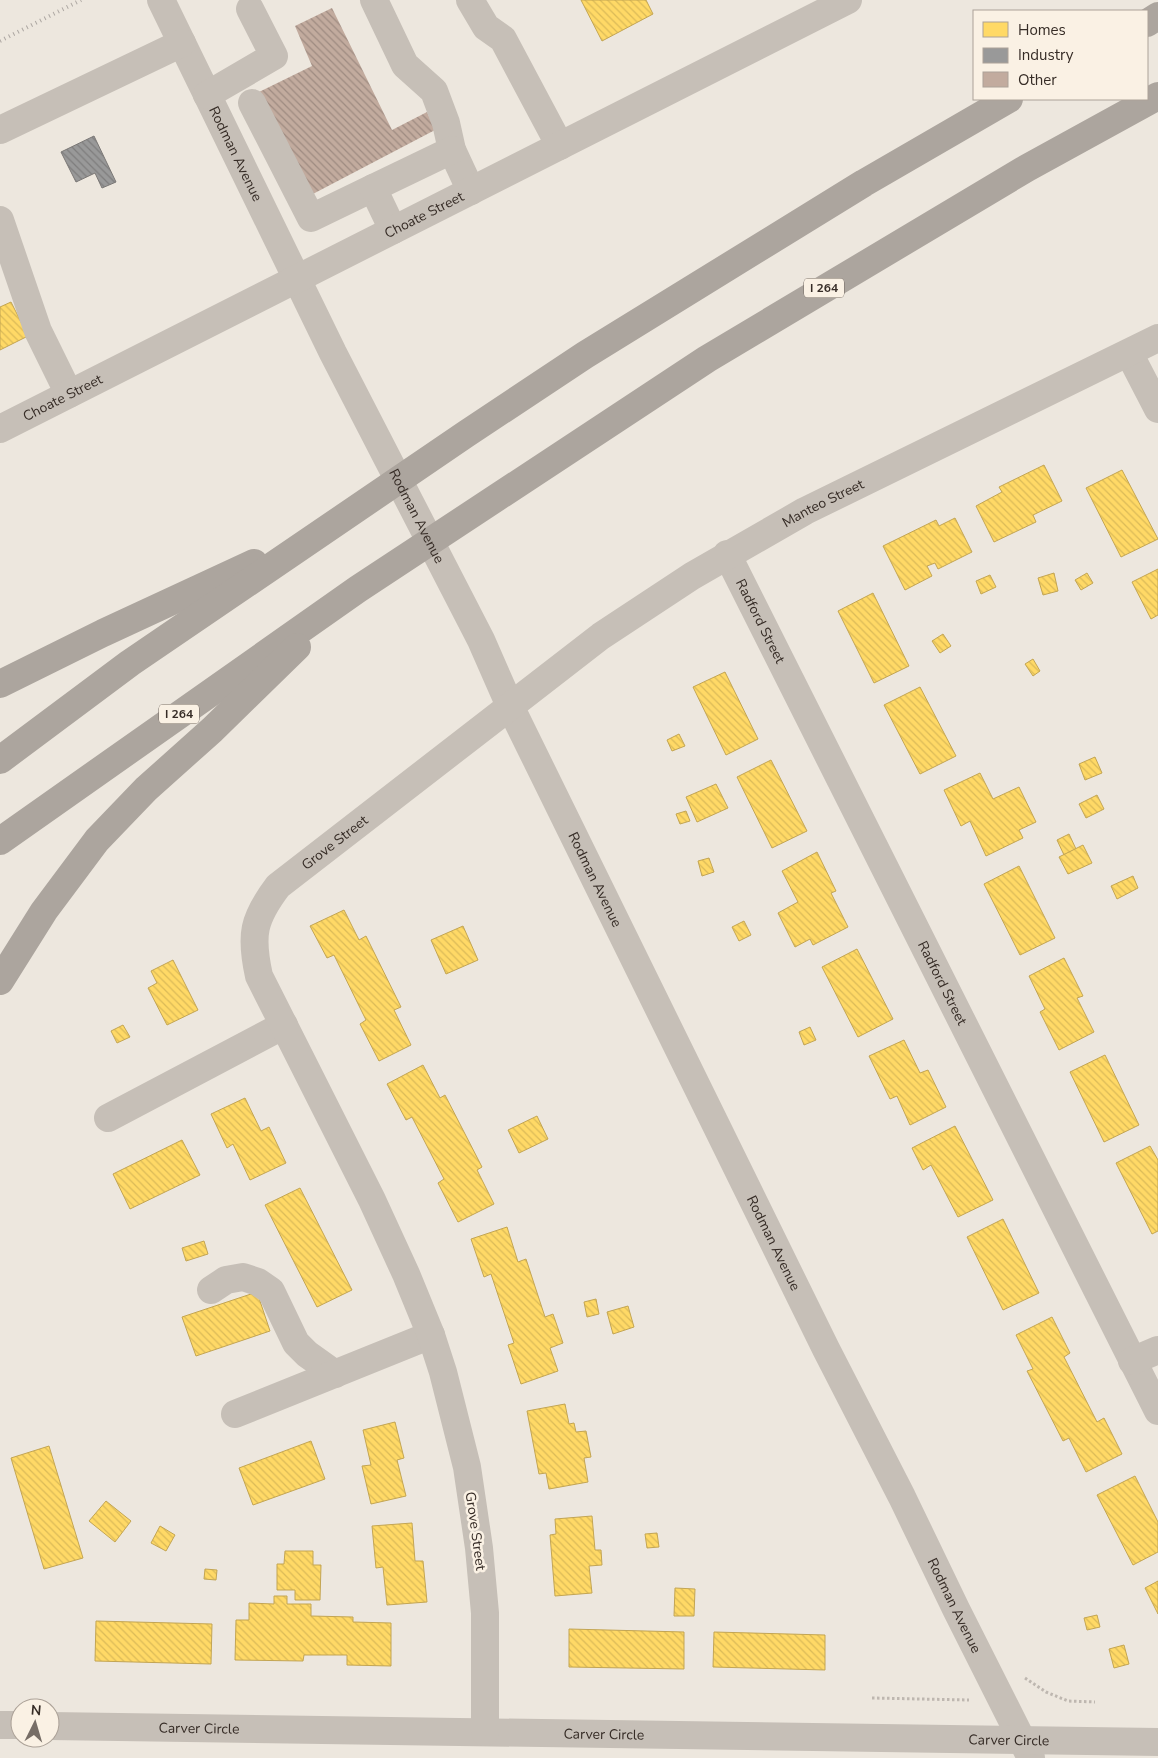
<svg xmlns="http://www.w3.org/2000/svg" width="1158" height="1758" font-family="'Nunito Sans',sans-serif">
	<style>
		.homes { fill: url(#homes-back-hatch); stroke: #c3a553 }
		.industry { fill: url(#industry-back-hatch); stroke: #7b7876 }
		.building { fill: url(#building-back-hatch) }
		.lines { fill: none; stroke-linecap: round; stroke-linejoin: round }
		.path { stroke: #beb7b0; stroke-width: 3; stroke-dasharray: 2.5 2.5; stroke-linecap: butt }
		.minor { stroke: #c6bfb7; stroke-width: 28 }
		.highway { stroke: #aca59e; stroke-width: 28 }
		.rail { stroke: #ada7a2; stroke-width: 4; stroke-dasharray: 1 4; stroke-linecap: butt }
		.labels { text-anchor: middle; stroke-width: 5; stroke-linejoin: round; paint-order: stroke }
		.shield { fill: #faf1e4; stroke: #71675f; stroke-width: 1 }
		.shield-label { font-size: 12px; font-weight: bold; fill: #362c26 }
		.street-label { font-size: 14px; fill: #362c26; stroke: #faf1e4 }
	</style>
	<defs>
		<pattern id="homes-back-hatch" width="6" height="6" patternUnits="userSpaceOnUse" patternTransform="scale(1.25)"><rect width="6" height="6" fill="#ffd966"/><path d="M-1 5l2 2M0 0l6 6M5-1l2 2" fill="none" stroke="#dbba58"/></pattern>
		<pattern id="industry-back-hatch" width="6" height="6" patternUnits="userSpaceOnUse" patternTransform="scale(1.25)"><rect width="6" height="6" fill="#999"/><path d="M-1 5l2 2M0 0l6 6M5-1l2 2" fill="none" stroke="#7e7d7d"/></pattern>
		<pattern id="building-back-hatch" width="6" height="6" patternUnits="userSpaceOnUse" patternTransform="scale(1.25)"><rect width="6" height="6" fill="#c2ab9e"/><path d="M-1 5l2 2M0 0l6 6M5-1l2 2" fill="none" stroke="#9e8b81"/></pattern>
	</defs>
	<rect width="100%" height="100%" fill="#ede7de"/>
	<!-- homes -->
	<g class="homes">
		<polygon points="581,0 646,0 653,14 602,41"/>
		<polygon points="11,302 28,336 0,350 0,307"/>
		<polygon points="1044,465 1062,501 1033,515 1036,522 994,542 976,506 1002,492 999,487"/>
		<polygon points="1122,470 1158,539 1121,557 1086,488"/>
		<polygon points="955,518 972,552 938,569 935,563 927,566 932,576 905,590 883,546 936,520 939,526"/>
		<polygon points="1158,569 1158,615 1151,619 1132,582"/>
		<polygon points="1054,573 1058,591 1043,595 1038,578"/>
		<polygon points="1087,573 1093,583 1081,590 1075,580"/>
		<polygon points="990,575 996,587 981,594 976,581"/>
		<polygon points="873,593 909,666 874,683 838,611"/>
		<polygon points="943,634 951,646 940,653 932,641"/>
		<polygon points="1033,659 1040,671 1033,676 1025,664"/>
		<polygon points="725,672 758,739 726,755 693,687"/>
		<polygon points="920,687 956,756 920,774 884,705"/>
		<polygon points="679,734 685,746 672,751 667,740"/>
		<polygon points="1095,757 1102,773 1085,780 1079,764"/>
		<polygon points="771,760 807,831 772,848 737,777"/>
		<polygon points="980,773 993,799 1019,787 1036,822 1019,830 1023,838 986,856 970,821 961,826 944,790"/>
		<polygon points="716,784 728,808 697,822 686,797"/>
		<polygon points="1097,795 1104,809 1086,818 1079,804"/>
		<polygon points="686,811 690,821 680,824 676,814"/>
		<polygon points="1069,834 1076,849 1064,855 1057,840"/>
		<polygon points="1083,845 1092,863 1068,874 1059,857"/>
		<polygon points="817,852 836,891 831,893 848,927 813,945 810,939 795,947 778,913 798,902 782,871"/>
		<polygon points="709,858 714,872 702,876 698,861"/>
		<polygon points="1019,866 1055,938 1020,955 984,884"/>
		<polygon points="1133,876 1138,888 1117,899 1111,886"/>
		<polygon points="344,910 359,940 366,936 401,1007 394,1010 411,1045 379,1061 360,1024 366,1020 334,955 327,958 310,926"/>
		<polygon points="744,921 751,935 739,941 732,927"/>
		<polygon points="463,926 478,960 446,974 431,940"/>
		<polygon points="857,949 893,1019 858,1037 822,967"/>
		<polygon points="1064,958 1083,996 1077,998 1094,1032 1059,1050 1040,1012 1045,1009 1029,976"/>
		<polygon points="173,960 198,1010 167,1025 148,988 157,983 151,971"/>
		<polygon points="123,1025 130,1037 117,1043 111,1031"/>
		<polygon points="810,1027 816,1040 804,1045 799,1032"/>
		<polygon points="904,1040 920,1073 928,1070 946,1107 910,1125 897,1096 890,1099 869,1056"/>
		<polygon points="1105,1055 1139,1125 1104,1142 1070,1072"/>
		<polygon points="423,1065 440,1098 445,1095 482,1167 477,1170 494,1204 458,1222 438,1183 444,1179 412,1117 406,1120 387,1084"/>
		<polygon points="245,1098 261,1131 269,1127 286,1163 250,1180 233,1144 227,1148 211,1114"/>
		<polygon points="537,1116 548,1139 519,1153 508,1130"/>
		<polygon points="955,1126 993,1200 958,1217 931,1165 923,1170 912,1148"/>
		<polygon points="182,1140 200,1175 130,1209 113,1174"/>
		<polygon points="1150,1146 1158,1160 1158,1231 1152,1234 1116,1163"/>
		<polygon points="300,1188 352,1290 317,1307 265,1205"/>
		<polygon points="1003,1219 1039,1293 1003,1310 967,1237"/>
		<polygon points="507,1227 518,1262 526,1259 545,1317 553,1314 563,1343 550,1348 558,1371 521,1384 508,1345 514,1343 491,1274 484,1277 471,1239"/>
		<polygon points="204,1241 208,1254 186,1261 182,1248"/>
		<polygon points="257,1292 270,1331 196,1356 182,1317"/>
		<polygon points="596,1299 599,1314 587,1317 584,1302"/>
		<polygon points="628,1306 634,1327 613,1334 607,1312"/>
		<polygon points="1052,1317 1070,1353 1064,1357 1097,1422 1104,1418 1122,1454 1086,1472 1069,1438 1063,1441 1027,1371 1033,1369 1016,1335"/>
		<polygon points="565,1404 569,1424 574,1423 576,1432 586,1431 591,1457 584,1458 588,1482 549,1489 546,1473 539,1474 527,1411"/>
		<polygon points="395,1422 404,1458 397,1460 406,1496 371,1504 362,1466 371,1465 363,1430"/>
		<polygon points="311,1441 325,1479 253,1505 239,1468"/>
		<polygon points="49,1446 83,1558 44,1569 11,1458"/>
		<polygon points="1135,1476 1158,1522 1158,1552 1133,1565 1097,1495"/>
		<polygon points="106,1501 131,1521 115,1542 89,1521"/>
		<polygon points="592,1516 595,1550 601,1550 602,1565 589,1566 592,1593 555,1596 550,1535 556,1534 555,1519"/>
		<polygon points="412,1523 415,1561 423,1561 427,1602 387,1605 383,1567 376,1568 372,1526"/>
		<polygon points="160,1526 175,1535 166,1551 151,1543"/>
		<polygon points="657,1533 659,1547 647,1548 645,1534"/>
		<polygon points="285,1551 313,1551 313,1565 321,1565 320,1600 295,1600 295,1590 277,1590 277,1564 284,1564"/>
		<polygon points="205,1569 217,1570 216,1580 204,1579"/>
		<polygon points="1158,1581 1158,1614 1145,1588"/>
		<polygon points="675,1588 695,1589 694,1616 674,1616"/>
		<polygon points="274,1596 287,1596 287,1604 311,1604 311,1616 353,1617 353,1622 391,1623 391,1666 347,1665 347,1655 304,1655 303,1661 235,1660 236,1620 249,1620 249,1603 274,1604"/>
		<polygon points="1097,1615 1100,1627 1087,1630 1084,1618"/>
		<polygon points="96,1621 212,1624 211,1664 95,1661"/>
		<polygon points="569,1629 684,1632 684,1669 569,1667"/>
		<polygon points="714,1632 825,1635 825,1670 713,1667"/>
		<polygon points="1124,1645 1129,1664 1114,1668 1109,1649"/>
	</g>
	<!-- industry -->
	<polygon class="industry" points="94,136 116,182 102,188 95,173 76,182 61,152"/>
	<!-- building -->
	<polygon class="building" points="332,8 392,130 427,112 435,130 311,195 259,92 312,66 295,26"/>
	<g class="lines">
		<!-- path -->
		<g class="path">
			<polyline points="1025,1678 1046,1692 1068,1701 1095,1702"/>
			<polyline points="872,1698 969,1700"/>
		</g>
		<!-- minor -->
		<g class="minor">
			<path id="s1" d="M 161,0 L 333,353 L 481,640 L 510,706 L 826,1349 L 902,1497 L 956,1609 L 1031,1758"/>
			<polyline points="374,0 405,65 434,91 446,123 452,150 471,191"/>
			<polyline points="470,0 486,27 503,39 560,146"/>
			<polyline points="207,95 274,56 250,9"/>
			<polyline points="252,103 311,218 373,188 393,230"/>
			<polyline points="0,130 182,43"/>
			<polyline points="373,188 452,150"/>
			<polyline points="0,220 38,331 69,394"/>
			<polyline points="1129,353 1158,409"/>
			<path id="s2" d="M 0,429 L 848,0"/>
			<path id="s3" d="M 727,554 L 1158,1411"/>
			<polyline points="108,1118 284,1025"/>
			<polyline points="211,1290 226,1280 243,1277 258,1282 271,1291 296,1343 307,1354 335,1374"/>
			<polyline points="1132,1361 1158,1350"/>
			<polyline points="235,1414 431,1335"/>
			<polyline points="0,1725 20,1725"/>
			<path id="s4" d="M 50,1726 L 1158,1742"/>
			<path id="s5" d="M 485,1732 L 485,1613 L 479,1548 L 467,1467 L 443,1372 L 431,1335 L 406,1274 L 372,1200 L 259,976 C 250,935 253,919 278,886 L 601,636 L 692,576 L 805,511 L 1158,338"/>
		</g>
		<!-- highway -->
		<g class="highway">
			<polyline points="1147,23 1158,16"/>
			<polyline points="0,684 103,633 254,563"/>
			<polyline points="0,760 130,663 466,434 585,355 864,183 1009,99"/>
			<polyline points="0,841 358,589 707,359 1027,168 1158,96"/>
			<polyline points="0,981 44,911 97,840 146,789 212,730 297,647"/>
		</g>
		<!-- rail -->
		<polyline class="rail" points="0,41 81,0"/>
	</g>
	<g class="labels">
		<!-- shield labels -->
		<g class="shield">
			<rect x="804" y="278.5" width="40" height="19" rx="4"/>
			<rect x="159" y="704.5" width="40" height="19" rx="4"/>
		</g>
		<g class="shield-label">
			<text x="824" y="292">I 264</text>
			<text x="179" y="718">I 264</text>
		</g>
		<!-- street labels -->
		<g class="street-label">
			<text dy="5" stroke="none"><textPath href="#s1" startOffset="171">Rodman Avenue</textPath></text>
			<text dy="5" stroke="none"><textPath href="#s2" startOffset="475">Choate Street</textPath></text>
			<text dy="5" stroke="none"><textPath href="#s2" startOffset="70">Choate Street</textPath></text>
			<text dy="5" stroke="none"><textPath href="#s5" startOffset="1565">Manteo Street</textPath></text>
			<text dy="5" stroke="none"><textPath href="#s1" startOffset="576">Rodman Avenue</textPath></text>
			<text dy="5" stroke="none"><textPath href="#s3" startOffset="75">Radford Street</textPath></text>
			<text dy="5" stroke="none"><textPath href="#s5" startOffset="969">Grove Street</textPath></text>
			<text dy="5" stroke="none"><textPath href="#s1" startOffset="981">Rodman Avenue</textPath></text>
			<text dy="5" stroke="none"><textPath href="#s3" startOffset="480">Radford Street</textPath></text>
			<text dy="5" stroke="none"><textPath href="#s1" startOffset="1386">Rodman Avenue</textPath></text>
			<text transform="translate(476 1531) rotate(82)" y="5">Grove Street</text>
			<text dy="5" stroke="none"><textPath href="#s1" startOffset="1791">Rodman Avenue</textPath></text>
			<text dy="5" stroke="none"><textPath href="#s4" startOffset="149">Carver Circle</textPath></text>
			<text dy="5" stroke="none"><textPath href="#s4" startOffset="554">Carver Circle</textPath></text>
			<text dy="5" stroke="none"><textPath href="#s4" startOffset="959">Carver Circle</textPath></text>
		</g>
	</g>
	<!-- legend -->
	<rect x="973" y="10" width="175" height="90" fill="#faf1e4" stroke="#aca298"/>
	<rect x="983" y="22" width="25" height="15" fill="#ffd966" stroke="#aca298"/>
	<text x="1018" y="35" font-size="15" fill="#362c26">Homes</text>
	<rect x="983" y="48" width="25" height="15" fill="#999999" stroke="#aca298"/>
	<text x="1018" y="60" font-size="15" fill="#362c26">Industry</text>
	<rect x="983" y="72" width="25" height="15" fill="#c2ab9e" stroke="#aca298"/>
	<text x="1018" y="85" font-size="15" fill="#362c26">Other</text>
	<!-- north arrow -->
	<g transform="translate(35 1723) rotate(5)"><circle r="24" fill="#faf1e4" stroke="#aca298"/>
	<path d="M0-4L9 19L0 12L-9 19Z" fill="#766d66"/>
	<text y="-8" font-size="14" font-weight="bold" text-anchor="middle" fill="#362c26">N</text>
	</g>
</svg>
